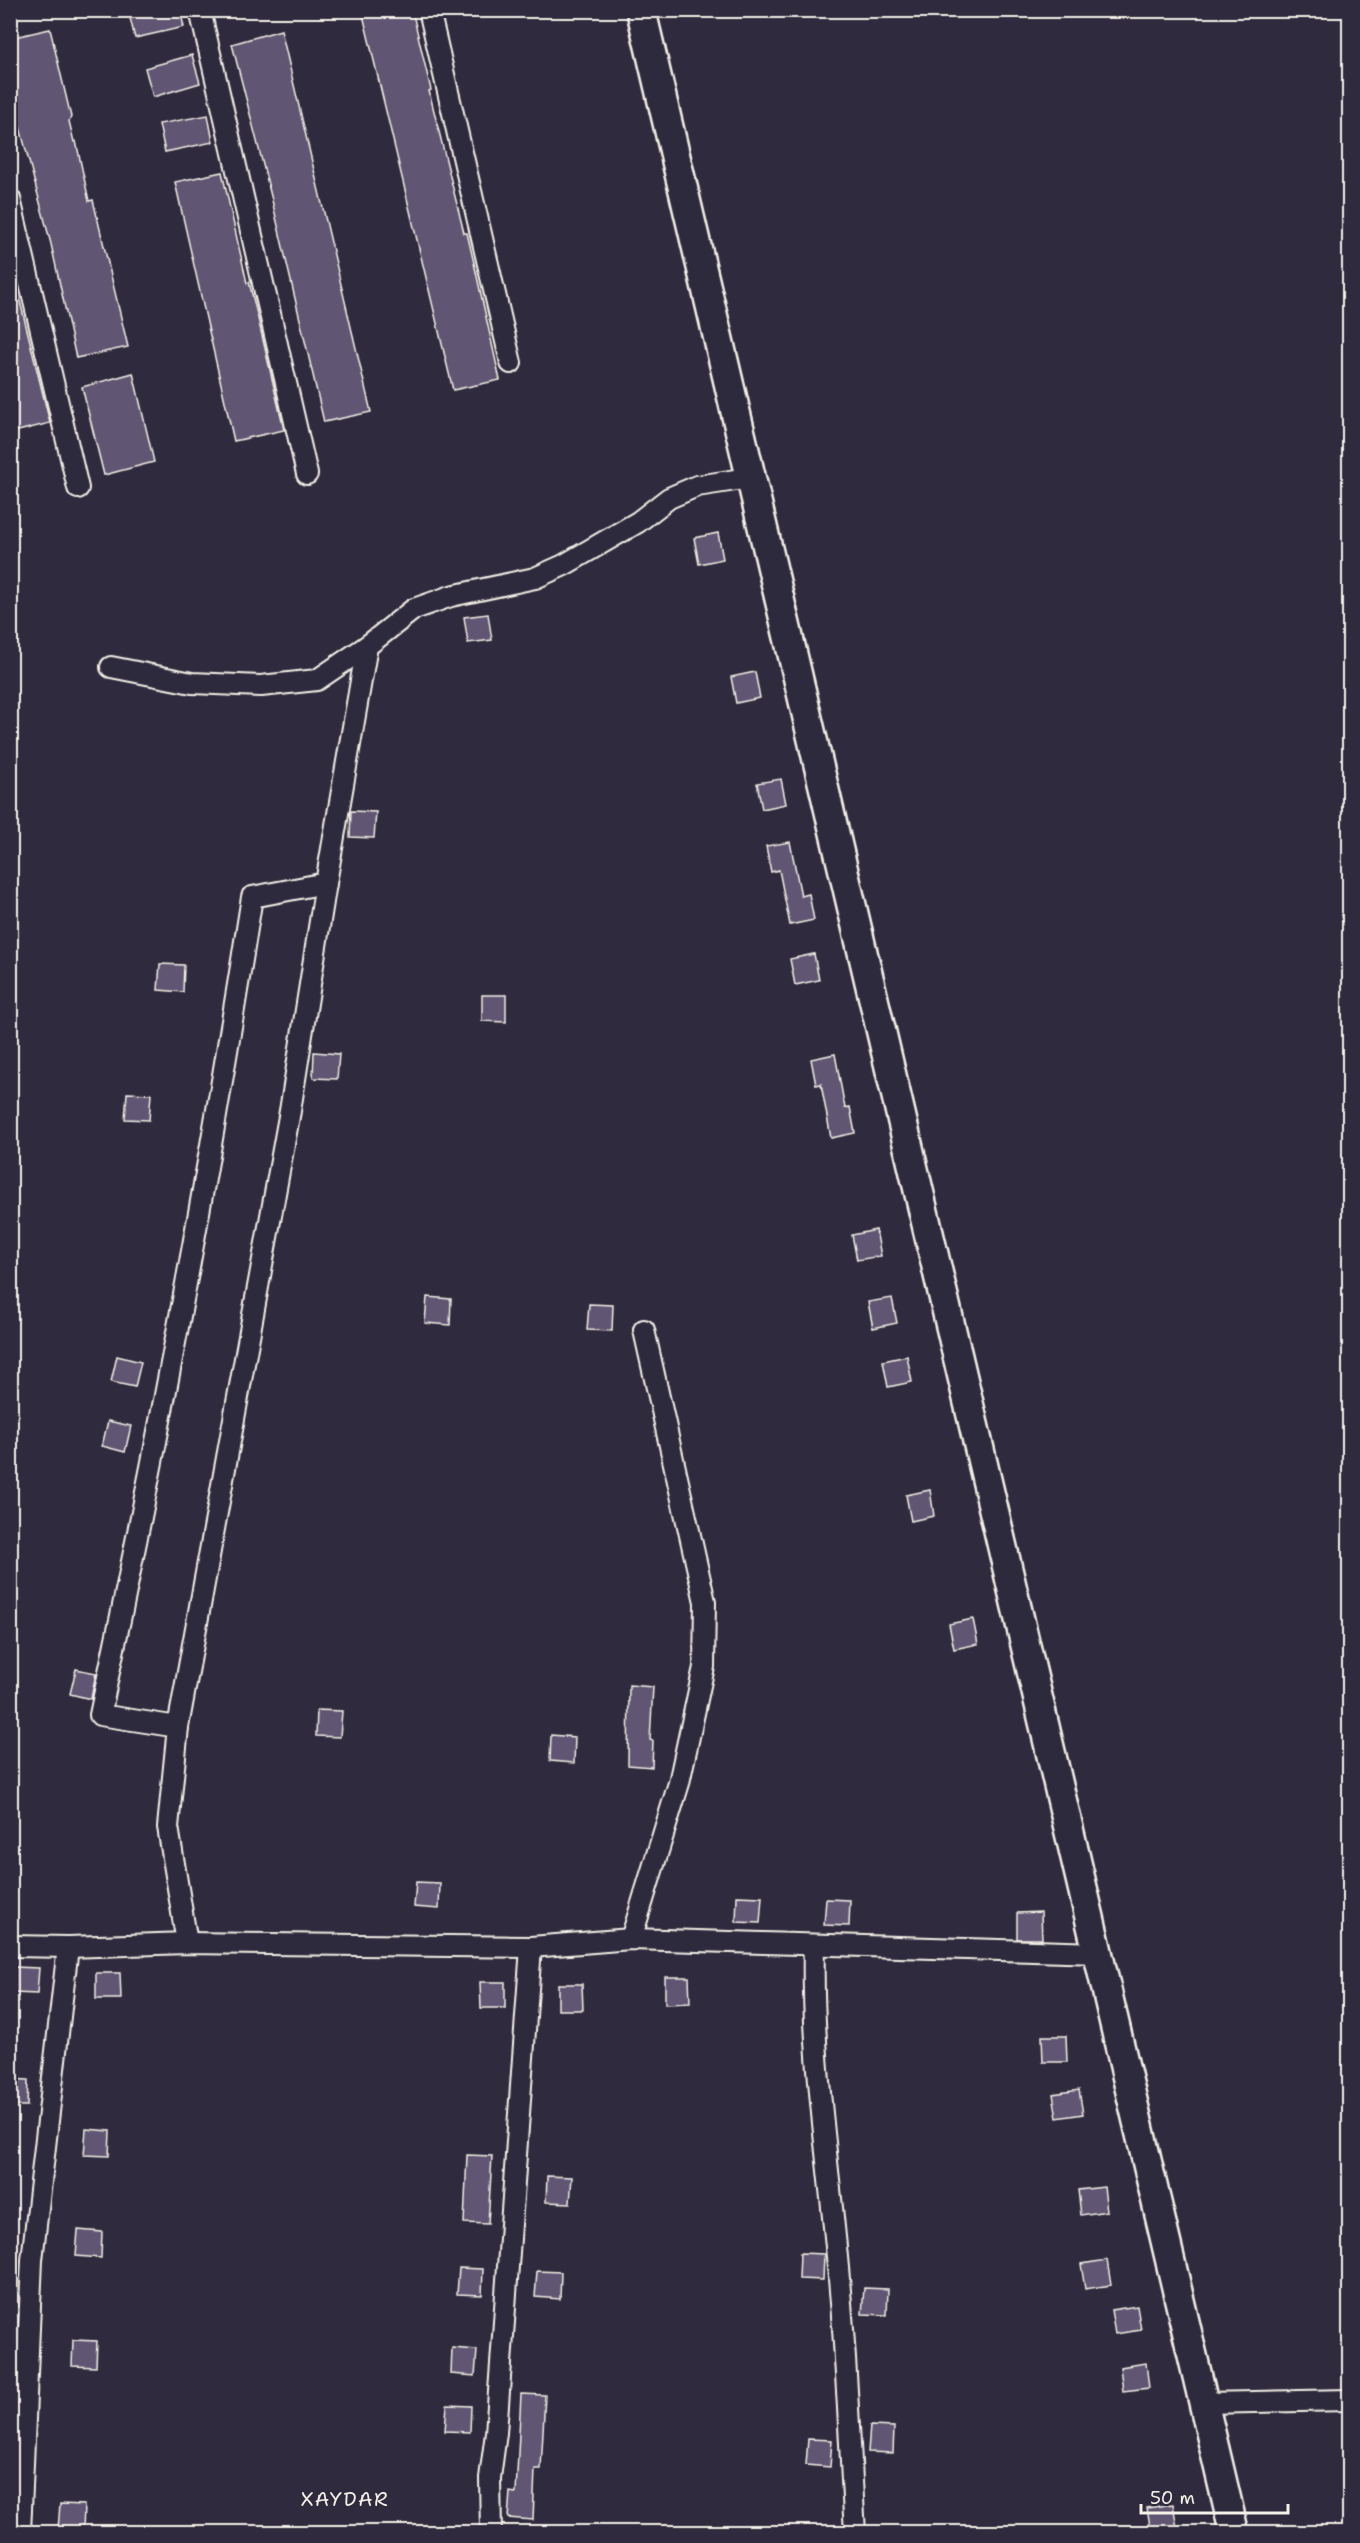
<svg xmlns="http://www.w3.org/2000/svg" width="1360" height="2543" font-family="'Shantell Sans',sans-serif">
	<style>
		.building { fill: #605673; stroke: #f4f1e8; stroke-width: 1.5 }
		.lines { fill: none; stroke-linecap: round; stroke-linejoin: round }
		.minor-casing { stroke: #f4f1e8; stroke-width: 24 }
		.secondary-casing { stroke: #f4f1e8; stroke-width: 33 }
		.minor { stroke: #2f2a3d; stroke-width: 20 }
		.secondary { stroke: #2f2a3d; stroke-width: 28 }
		.labels { text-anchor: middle; stroke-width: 4.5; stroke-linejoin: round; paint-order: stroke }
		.quarter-label { font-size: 20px; letter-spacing: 1.5px; fill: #f4f1e8; stroke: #2f2a3d }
	</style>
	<rect width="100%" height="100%" fill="#2f2a3d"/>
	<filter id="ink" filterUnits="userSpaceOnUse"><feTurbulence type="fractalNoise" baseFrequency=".0167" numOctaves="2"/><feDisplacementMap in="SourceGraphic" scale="12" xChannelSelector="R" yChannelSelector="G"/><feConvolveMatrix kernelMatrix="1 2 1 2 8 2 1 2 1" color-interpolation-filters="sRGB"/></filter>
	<g filter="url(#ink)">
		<!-- building -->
		<g class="building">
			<polygon points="128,10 180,10 184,27 135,38"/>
			<polygon points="382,10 412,10 431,90 429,91 464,233 467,233 474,263 500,380 453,390 363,15"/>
			<polygon points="50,29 71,117 69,121 74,142 76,141 89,201 93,200 128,347 76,358 51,244 10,90 10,38"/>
			<polygon points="281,30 371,412 324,422 271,196 232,44"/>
			<polygon points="192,55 200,83 153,97 145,68"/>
			<polygon points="208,115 213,142 165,152 159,124"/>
			<polygon points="222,172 247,283 249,282 257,314 284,430 234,441 175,182"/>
			<polygon points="17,289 50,423 10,433 10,290"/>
			<polygon points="133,373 154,462 104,475 82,387"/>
			<polygon points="718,533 723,559 699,564 694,538"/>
			<polygon points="488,614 492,640 468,643 464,617"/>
			<polygon points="755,672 760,698 736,703 731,677"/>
			<polygon points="781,779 786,804 762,809 757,783"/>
			<polygon points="351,811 376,812 374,838 350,837"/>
			<polygon points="790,842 801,896 809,894 814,920 790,925 779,870 771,872 766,846"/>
			<polygon points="814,954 819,980 795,985 790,959"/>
			<polygon points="160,964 184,965 183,992 158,990"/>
			<polygon points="482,995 506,995 506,1022 482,1021"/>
			<polygon points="314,1052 339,1054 337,1079 313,1078"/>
			<polygon points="835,1054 845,1108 850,1107 855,1133 831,1138 821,1084 816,1085 811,1059"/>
			<polygon points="127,1093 151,1094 149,1120 125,1119"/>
			<polygon points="876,1230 881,1256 857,1260 852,1235"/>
			<polygon points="427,1297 451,1299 450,1325 425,1323"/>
			<polygon points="892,1298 897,1323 873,1328 868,1302"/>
			<polygon points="589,1304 613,1305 612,1331 587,1330"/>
			<polygon points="117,1356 141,1362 135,1387 111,1382"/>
			<polygon points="907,1356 912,1382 888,1387 883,1361"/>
			<polygon points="108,1421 131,1426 125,1452 102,1446"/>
			<polygon points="930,1490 934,1516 911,1521 906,1495"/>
			<polygon points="973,1619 978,1644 954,1649 949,1624"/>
			<polygon points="76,1669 96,1673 91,1699 70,1694"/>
			<polygon points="629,1685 653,1687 650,1740 653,1741 652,1767 628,1765"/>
			<polygon points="317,1710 342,1711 340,1737 316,1736"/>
			<polygon points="551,1735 575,1737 574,1763 550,1761"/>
			<polygon points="416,1882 440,1883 439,1909 414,1907"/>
			<polygon points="737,1896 762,1897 760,1923 736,1922"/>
			<polygon points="826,1899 850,1900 849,1926 824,1925"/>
			<polygon points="1041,1912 1042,1939 1017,1939 1017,1913"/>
			<polygon points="14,1967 39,1968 37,1994 13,1993"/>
			<polygon points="96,1973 120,1973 121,1999 96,1999"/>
			<polygon points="665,1977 689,1977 690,2003 665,2004"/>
			<polygon points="480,1982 505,1982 505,2008 481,2008"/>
			<polygon points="558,1984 582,1984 583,2010 558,2010"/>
			<polygon points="1042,2036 1066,2036 1067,2062 1043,2062"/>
			<polygon points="10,2079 28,2080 27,2106 10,2106"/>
			<polygon points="1079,2090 1083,2114 1057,2118 1053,2094"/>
			<polygon points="86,2129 110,2131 109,2156 84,2155"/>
			<polygon points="467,2155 492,2156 488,2224 464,2223"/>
			<polygon points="547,2176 572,2177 570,2203 546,2202"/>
			<polygon points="1104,2187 1107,2211 1081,2215 1078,2190"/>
			<polygon points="78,2230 102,2232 101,2258 76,2256"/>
			<polygon points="800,2253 824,2254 823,2280 799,2279"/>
			<polygon points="1107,2260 1111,2285 1085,2289 1081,2264"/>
			<polygon points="459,2268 483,2269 482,2295 457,2294"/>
			<polygon points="537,2271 561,2272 560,2299 535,2297"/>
			<polygon points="864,2288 888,2289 887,2315 862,2314"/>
			<polygon points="1137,2306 1141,2330 1115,2334 1111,2310"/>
			<polygon points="73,2340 97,2341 96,2367 72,2366"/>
			<polygon points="452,2348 477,2350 475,2376 451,2374"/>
			<polygon points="1146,2363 1149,2388 1123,2391 1120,2367"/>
			<polygon points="521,2394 545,2395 541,2469 535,2469 533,2520 508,2518 510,2492 516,2493"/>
			<polygon points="447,2405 471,2406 470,2432 445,2431"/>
			<polygon points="870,2426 894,2427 893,2453 868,2452"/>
			<polygon points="808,2439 832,2440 830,2467 806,2465"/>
			<polygon points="60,2504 84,2505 83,2531 58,2530"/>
			<polygon points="1173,2504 1177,2528 1151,2532 1147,2508"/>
		</g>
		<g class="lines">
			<defs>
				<g id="minor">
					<polyline points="200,10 307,474"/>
					<polyline points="429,10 511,363"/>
					<polyline points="10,199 78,488"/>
					<polyline points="111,667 192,683 261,686 317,680 367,646 414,609 451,596 535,578 564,565 638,522 669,498 697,486 749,478"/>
					<polyline points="178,1727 290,1111 326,883 367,646"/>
					<polyline points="631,1939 679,1783 704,1667 705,1602 644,1330"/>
					<path d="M 187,1943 L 168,1827 L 178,1727 L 100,1715 C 158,1444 209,1172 252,897 L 326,883"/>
					<polyline points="10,1946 68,1947 187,1943 531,1947 631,1939 1098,1953"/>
					<path d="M 814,1946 C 811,2062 831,2176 840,2291 C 847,2371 850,2452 855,2532"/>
					<polyline points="1204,2403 1350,2400"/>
					<polyline points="20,2532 32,2260 68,1947"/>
					<polyline points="491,2532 490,2478 496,2433 531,1947"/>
				</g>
				<polyline id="secondary" points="641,10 1234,2532"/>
			</defs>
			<!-- minor casing -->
			<use href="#minor" class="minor-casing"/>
			<!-- secondary casing -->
			<use href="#secondary" class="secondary-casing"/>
			<!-- minor -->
			<use href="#minor" class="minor"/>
			<!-- secondary -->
			<use href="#secondary" class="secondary"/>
		</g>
	</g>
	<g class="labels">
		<!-- quarter labels -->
		<g class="quarter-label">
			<text x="345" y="2506">XAYDAR</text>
		</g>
	</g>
	<!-- margin -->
	<rect width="1360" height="2543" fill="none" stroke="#2f2a3d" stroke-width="36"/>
	<rect x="18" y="18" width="1324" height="2507" fill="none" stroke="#f4f1e8" stroke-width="2" filter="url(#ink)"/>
	<!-- scale -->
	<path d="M1141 2504v9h147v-9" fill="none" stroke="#f4f1e8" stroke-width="3"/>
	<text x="1150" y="2504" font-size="18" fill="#f4f1e8" stroke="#2f2a3d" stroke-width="4.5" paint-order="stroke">50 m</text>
</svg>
